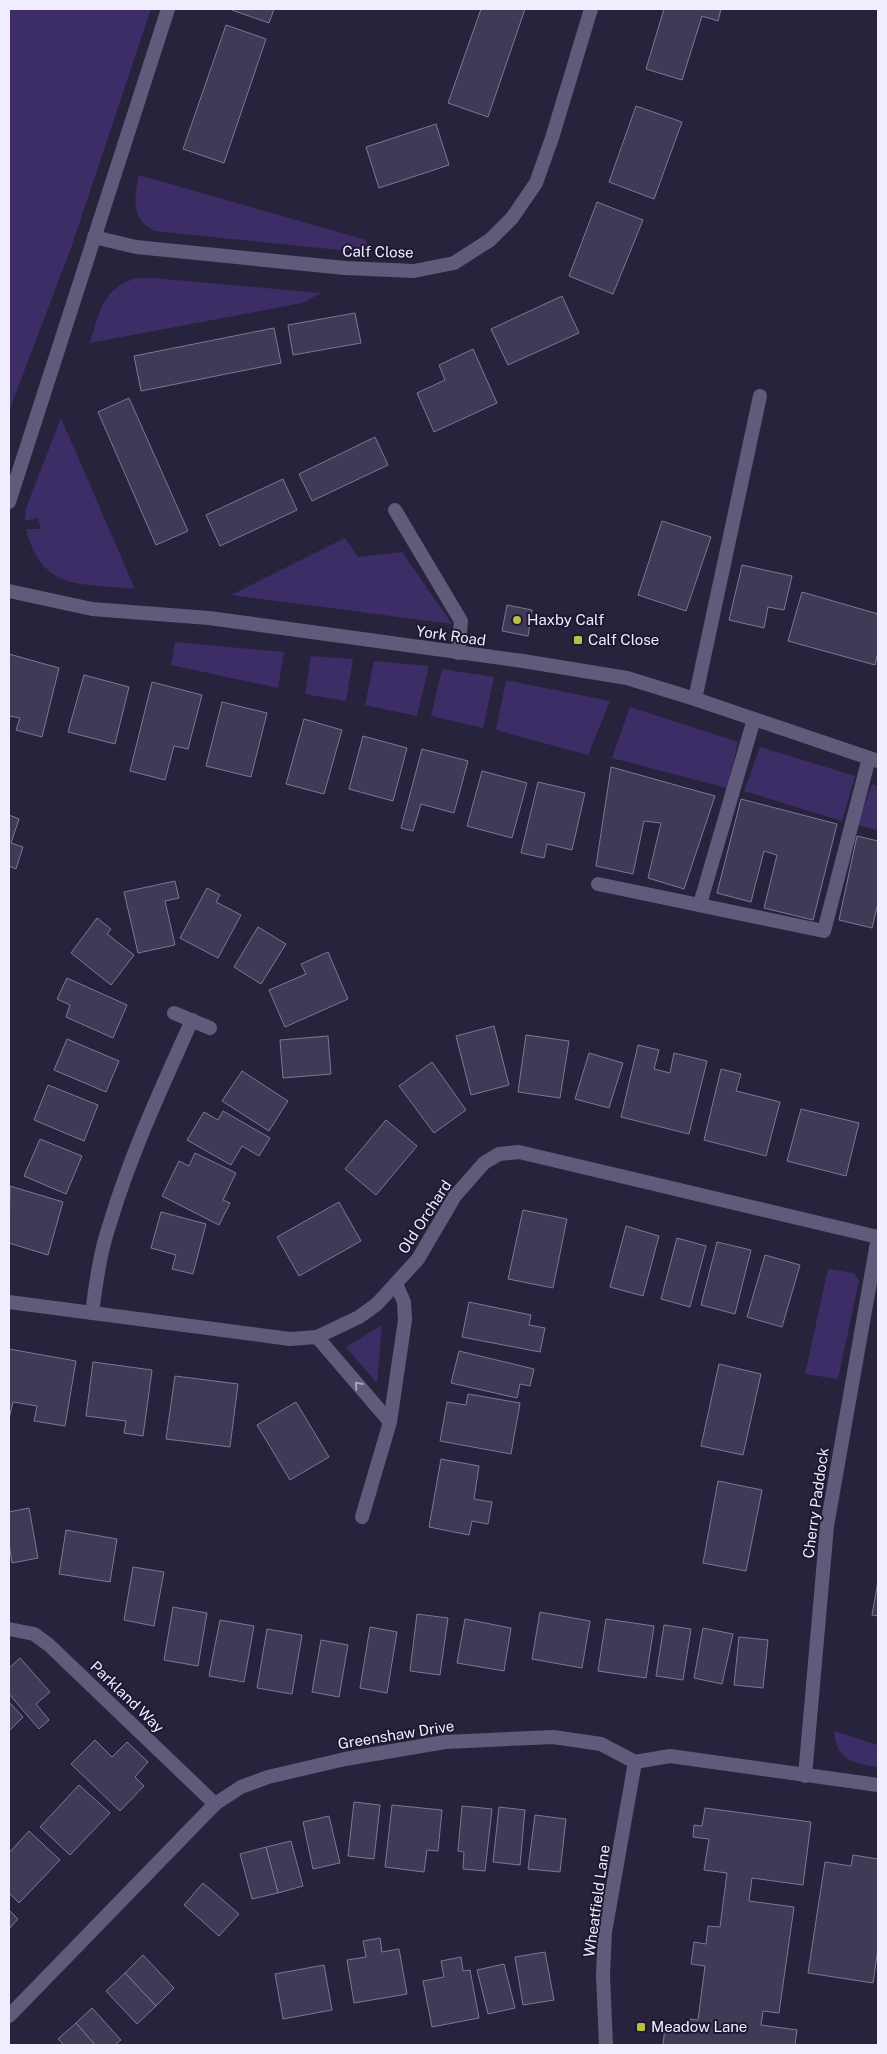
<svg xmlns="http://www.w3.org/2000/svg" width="887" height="2054" font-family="'Public Sans',sans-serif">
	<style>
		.green { fill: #3c2d67 }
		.building { fill: #3f3a56; stroke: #7c7795 }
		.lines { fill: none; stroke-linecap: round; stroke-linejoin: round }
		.service { stroke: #605b7a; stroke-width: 14 }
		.minor { stroke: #605b7a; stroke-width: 14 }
		.tertiary { stroke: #605b7a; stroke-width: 14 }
		.oneway { stroke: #a8a4bc }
		.poi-dot { fill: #b9c046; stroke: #1e1932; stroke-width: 2 }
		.labels { text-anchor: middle; stroke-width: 4; stroke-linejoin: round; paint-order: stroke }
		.street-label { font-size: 15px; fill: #efedfe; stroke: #1e1932 }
		.poi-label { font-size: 15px; fill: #efedfe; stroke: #1e1932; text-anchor: start }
	</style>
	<rect width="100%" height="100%" fill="#28233c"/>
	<!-- green -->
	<g class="green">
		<polygon points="9,9 151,9 71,248 9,411"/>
		<path d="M 139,175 L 366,240 L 369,253 L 154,231 C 150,228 143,224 141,220 C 132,208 136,189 139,175 Z"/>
		<path d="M 137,278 L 153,278 L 321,293 L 302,303 L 90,343 C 100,311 102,288 137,278 Z"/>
		<path d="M 61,418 L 135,589 C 81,583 42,592 26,529 L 41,529 L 38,518 L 25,521 L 26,508 Z"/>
		<polygon points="345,538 358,557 402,552 452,624 231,595"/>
		<polygon points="175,642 284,652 278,688 171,665"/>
		<polygon points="311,656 353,659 346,701 305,694"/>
		<polygon points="374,661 429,666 417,716 365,705"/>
		<polygon points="442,669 494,677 483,728 431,716"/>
		<polygon points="506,680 610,701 588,755 496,730"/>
		<polygon points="630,707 738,742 727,788 612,758"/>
		<polygon points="760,747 855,776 842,821 744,791"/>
		<polygon points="872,784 878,786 878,830 857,825"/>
		<polygon points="828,1269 854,1273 859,1280 838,1379 805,1374"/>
		<polygon points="382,1325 377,1383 346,1347"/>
		<path d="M 834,1731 L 878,1745 L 878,1767 C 854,1764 835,1759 834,1731 Z"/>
	</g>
	<!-- building -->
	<g class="building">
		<polygon points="229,9 274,9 269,23"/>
		<polygon points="481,9 525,9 488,117 448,103"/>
		<polygon points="664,9 721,9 718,21 702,16 682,80 646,69"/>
		<polygon points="226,25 266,39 224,163 183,149"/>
		<polygon points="636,106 682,122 654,199 609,182"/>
		<polygon points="436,124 449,165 379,188 366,147"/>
		<polygon points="597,202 643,220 613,294 569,276"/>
		<polygon points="562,296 579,333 508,365 491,329"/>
		<polygon points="355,313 361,343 293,355 288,325"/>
		<polygon points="274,328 281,363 141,391 134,356"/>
		<polygon points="473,349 497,403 434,432 417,393 445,380 439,365"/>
		<polygon points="129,398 188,531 156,545 98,412"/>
		<polygon points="375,437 388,465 312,501 299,474"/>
		<polygon points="283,479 297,510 220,546 206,515"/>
		<polygon points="662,521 711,537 686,611 638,595"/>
		<polygon points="742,565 792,576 784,610 768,607 764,628 729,620"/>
		<polygon points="802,592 878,614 878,652 875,665 788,641"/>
		<polygon points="507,605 532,610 528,636 502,631"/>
		<polygon points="9,654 59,668 42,737 16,730 20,718 9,716"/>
		<polygon points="84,675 129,687 115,744 68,732"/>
		<polygon points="152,682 202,695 188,749 174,746 165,780 130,771"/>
		<polygon points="222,702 267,713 251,777 206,766"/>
		<polygon points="304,719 342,730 324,794 286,784"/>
		<polygon points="363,736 407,748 393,801 349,789"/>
		<polygon points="422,749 468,761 454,813 421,804 413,831 401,828"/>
		<polygon points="611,767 715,796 684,889 648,878 661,823 644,821 633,874 596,866"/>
		<polygon points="482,771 527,783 512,838 467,826"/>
		<polygon points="538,782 585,793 572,850 547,844 544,858 521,853"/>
		<polygon points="741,799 837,824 813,920 764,908 777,855 764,851 751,902 717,893"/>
		<polygon points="9,815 19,819 11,843 23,847 16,869 9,866"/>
		<polygon points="857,836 878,841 878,903 872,928 839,920"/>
		<polygon points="175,881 179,898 165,901 175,945 138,953 124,892"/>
		<polygon points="207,888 220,895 216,902 241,915 218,958 180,938"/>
		<polygon points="97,918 111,929 107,934 134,955 111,985 71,953"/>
		<polygon points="258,927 286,944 261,984 234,967"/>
		<polygon points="328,952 348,999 285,1027 269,990 306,974 301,964"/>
		<polygon points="67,978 127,1005 113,1038 66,1017 70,1005 57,999"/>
		<polygon points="494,1026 509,1085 471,1095 456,1036"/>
		<polygon points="526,1035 569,1041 560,1098 518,1092"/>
		<polygon points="328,1036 331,1074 283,1078 280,1040"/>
		<polygon points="67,1039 119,1061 106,1092 54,1070"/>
		<polygon points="638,1045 659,1050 654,1069 670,1073 674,1053 707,1061 689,1134 621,1117"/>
		<polygon points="589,1053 623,1063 609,1108 575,1099"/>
		<polygon points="432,1062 466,1110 434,1133 399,1086"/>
		<polygon points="721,1069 741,1074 736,1091 780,1102 766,1156 704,1140"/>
		<polygon points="242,1071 288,1101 269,1131 222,1101"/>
		<polygon points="48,1085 98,1105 84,1141 34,1120"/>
		<polygon points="801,1109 859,1123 846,1176 787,1161"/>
		<polygon points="223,1111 270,1138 259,1156 242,1146 231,1165 187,1140 204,1112 218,1120"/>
		<polygon points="386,1120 417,1146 376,1195 345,1169"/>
		<polygon points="40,1139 82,1156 66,1194 24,1176"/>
		<polygon points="195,1153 236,1173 223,1200 230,1203 219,1225 162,1196 179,1161 189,1166"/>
		<polygon points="10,1186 63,1202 48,1255 9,1243"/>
		<polygon points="339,1202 361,1241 299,1276 277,1237"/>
		<polygon points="523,1210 567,1219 553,1288 508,1279"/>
		<polygon points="161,1212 206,1224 193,1274 172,1269 176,1255 151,1248"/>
		<polygon points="626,1226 659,1236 643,1296 610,1287"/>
		<polygon points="677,1238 706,1246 690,1307 661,1299"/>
		<polygon points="717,1242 751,1250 735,1314 701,1305"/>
		<polygon points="765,1255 800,1265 782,1327 747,1317"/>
		<polygon points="469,1302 531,1315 529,1325 545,1328 540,1352 462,1337"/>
		<polygon points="9,1349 76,1361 65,1426 34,1421 37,1406 13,1402 9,1419"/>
		<polygon points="459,1351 534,1369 530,1386 520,1384 517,1398 451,1383"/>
		<polygon points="93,1362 152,1370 143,1436 124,1433 126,1421 86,1416"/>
		<polygon points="719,1364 761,1374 743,1455 701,1446"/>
		<polygon points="175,1376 238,1384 230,1447 166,1439"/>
		<polygon points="468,1394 520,1403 511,1454 440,1441 447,1402 466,1405"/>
		<polygon points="296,1402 329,1457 290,1480 257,1425"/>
		<polygon points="441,1459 479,1466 474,1499 492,1502 488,1524 472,1521 469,1535 429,1527"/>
		<polygon points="718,1481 762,1490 746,1571 703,1563"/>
		<polygon points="29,1508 38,1558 12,1563 9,1543 9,1512"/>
		<polygon points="66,1530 117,1539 110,1582 59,1574"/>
		<polygon points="133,1567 164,1572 154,1626 124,1620"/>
		<polygon points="878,1581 878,1616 872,1615"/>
		<polygon points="173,1607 207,1613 198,1666 164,1660"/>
		<polygon points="540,1612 590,1621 582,1668 532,1659"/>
		<polygon points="417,1614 448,1618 440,1675 410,1671"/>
		<polygon points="465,1619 511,1628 504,1671 457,1663"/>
		<polygon points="606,1619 654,1626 646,1678 598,1671"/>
		<polygon points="220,1620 254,1626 244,1682 209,1676"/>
		<polygon points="664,1625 691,1629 683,1680 656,1676"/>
		<polygon points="370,1627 397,1632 387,1693 360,1688"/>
		<polygon points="703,1628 733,1634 722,1684 694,1678"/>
		<polygon points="267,1629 302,1635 292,1694 257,1688"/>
		<polygon points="739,1637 768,1640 763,1688 734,1685"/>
		<polygon points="321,1640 348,1645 339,1697 312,1692"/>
		<polygon points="20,1658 50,1692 36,1704 49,1720 39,1729 9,1694 9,1668"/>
		<polygon points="9,1702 23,1717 9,1731"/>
		<polygon points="95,1740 112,1757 127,1742 148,1762 135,1777 144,1786 120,1811 71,1764"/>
		<polygon points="79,1785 110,1813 70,1855 40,1827"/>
		<polygon points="354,1802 380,1805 374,1859 348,1856"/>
		<polygon points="392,1805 442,1810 438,1851 427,1850 424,1872 385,1867"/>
		<polygon points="462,1806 492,1809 485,1871 463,1869 464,1852 458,1851"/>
		<polygon points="499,1807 525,1810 520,1865 493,1862"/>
		<polygon points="705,1808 811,1822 803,1885 752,1878 749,1901 794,1907 779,2013 763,2011 761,2025 797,2030 795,2045 663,2045 665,2027 689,2030 690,2019 698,2020 705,1966 691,1964 694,1942 706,1944 708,1926 720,1927 727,1873 704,1870 709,1839 693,1837 694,1825 702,1826"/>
		<polygon points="535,1815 566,1819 560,1872 528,1869"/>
		<polygon points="329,1816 340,1863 313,1869 303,1822"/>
		<polygon points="29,1831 60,1860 19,1903 9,1893 9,1853"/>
		<polygon points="291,1841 303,1886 278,1893 266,1847"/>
		<polygon points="266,1847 278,1893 252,1899 240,1854"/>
		<polygon points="853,1855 878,1859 878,1948 873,1983 808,1973 825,1862 851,1866"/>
		<polygon points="203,1883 239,1914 219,1936 184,1905"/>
		<polygon points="9,1910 18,1919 9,1929"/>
		<polygon points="380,1938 382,1952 399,1949 407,1994 354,2003 347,1960 366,1957 363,1941"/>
		<polygon points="545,1952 554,2000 523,2005 515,1957"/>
		<polygon points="143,1955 174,1988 156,2006 125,1973"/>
		<polygon points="461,1957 463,1971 470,1970 479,2018 432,2027 423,1981 444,1977 441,1961"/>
		<polygon points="504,1964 515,2008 488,2014 477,1970"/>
		<polygon points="324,1965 332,2010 283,2019 275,1974"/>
		<polygon points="125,1973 156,2006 137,2024 106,1991"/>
		<polygon points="92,2008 121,2040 115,2045 95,2045 76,2023"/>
		<polygon points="76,2023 95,2045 64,2045 58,2039"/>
	</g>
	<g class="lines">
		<!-- service -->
		<g class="service">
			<polyline points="395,510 461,621 458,653"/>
			<polyline points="695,699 760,396"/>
			<polyline points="598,884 824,931 869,758"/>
			<polyline points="700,904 754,719"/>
		</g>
		<!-- minor -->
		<g class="minor">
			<polyline points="94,237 136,247 345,268 414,271 454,263 490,240 512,218 536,183 552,138 591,9"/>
			<polyline points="9,502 168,9"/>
			<polyline points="174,1013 210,1028"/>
			<polyline points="9,1302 290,1339 317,1337 359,1317 377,1304 418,1259 455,1196 484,1163 499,1154 519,1152 878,1237"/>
			<path d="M 92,1313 C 96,1283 100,1252 110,1223 C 131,1153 162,1087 192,1020"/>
			<polyline points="317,1337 390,1422"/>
			<polyline points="362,1517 390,1422 405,1320 404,1302 396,1284"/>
			<polyline points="9,1629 34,1634 49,1645 215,1804"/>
			<polyline points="805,1776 827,1526 878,1237"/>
			<polyline points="9,2016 215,1804 241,1787 268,1777 345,1759 445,1742 553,1737 601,1744 635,1762 670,1756 878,1785"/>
			<polyline points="606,2045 603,1975 605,1932 635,1762"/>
		</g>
		<!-- tertiary -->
		<polyline class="tertiary" points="9,591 92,609 209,618 523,661 627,678 695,699 878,761"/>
	</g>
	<!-- one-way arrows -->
	<defs><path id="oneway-chevron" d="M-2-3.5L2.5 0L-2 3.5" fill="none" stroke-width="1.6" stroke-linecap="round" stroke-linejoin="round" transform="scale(1.25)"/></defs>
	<use class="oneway" href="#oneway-chevron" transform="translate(358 1385) rotate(-131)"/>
	<!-- markers -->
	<g class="poi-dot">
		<circle cx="517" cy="620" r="5"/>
		<rect x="573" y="635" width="10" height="10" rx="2.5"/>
		<rect x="636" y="2022" width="10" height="10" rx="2.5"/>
	</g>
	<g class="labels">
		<!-- street labels -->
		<g class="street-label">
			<text transform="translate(378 252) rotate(1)" y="5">Calf Close</text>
			<text transform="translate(451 636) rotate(8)" y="5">York Road</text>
			<text transform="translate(425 1217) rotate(-57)" y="5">Old Orchard</text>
			<text transform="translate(816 1503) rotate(-82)" y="5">Cherry Paddock</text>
			<text transform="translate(127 1697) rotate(44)" y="5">Parkland Way</text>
			<text transform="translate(396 1735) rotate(-9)" y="5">Greenshaw Drive</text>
			<text transform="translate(597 1901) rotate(-82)" y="5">Wheatfield Lane</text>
		</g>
		<!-- poi labels -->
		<g class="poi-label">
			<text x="527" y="625">Haxby Calf</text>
			<text x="588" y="645">Calf Close</text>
			<text x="651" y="2032">Meadow Lane</text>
		</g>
	</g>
	<!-- border -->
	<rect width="887" height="2054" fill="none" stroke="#efedfe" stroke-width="20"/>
</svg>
